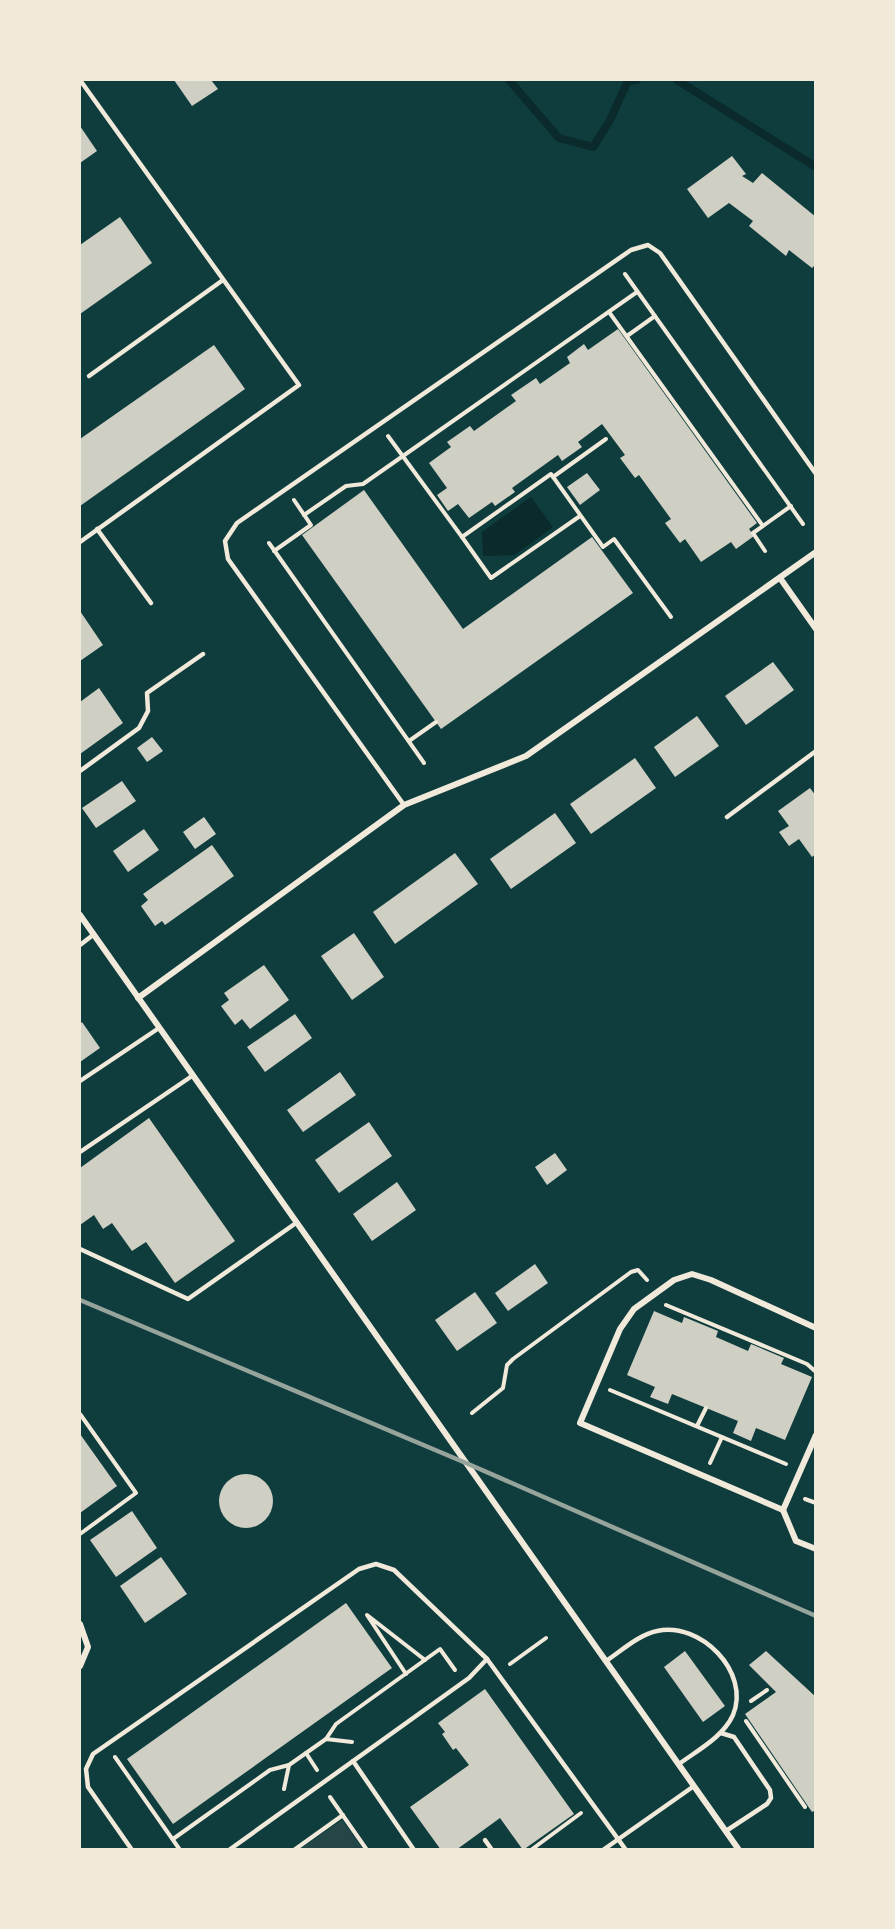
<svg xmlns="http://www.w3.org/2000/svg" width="895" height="1929" font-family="'Libre Baskerville',serif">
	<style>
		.green { fill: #244646 }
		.water { fill: #0a2a2b }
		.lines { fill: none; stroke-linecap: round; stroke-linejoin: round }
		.stream { stroke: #0a2a2b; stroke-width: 8 }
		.building { fill: #cfcfc3 }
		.path { stroke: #f1e9da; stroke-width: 4 }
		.service { stroke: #f1e9da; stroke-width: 4.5 }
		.minor { stroke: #f1e9da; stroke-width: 6 }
		.rail { stroke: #97a49c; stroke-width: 4.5 }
	</style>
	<rect width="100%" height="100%" fill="#0f3d3e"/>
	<!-- green -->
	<polygon class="green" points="342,1820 363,1849 300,1849"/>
	<!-- water -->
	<polygon class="water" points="531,497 553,527 515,555 483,556 482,532"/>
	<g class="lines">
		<!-- stream -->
		<g class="stream">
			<polyline points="509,80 559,138 593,147 609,122 628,81 637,80"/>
			<polyline points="677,80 816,167"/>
		</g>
	</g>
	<!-- building -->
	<g class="building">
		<polygon points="174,80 211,80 218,89 192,106"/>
		<polygon points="80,126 97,151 80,163"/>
		<polygon points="732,156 746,174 742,176 753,183 762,173 816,217 816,264 812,268 789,250 786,256 749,226 753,221 729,203 708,218 687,189"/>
		<polygon points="120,217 152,263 80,314 80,245"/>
		<polygon points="618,329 757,523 749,529 754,536 736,549 731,542 701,562 685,539 680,543 665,523 671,519 639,475 635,478 620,458 625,455 602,424 578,442 582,447 562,461 558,455 512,488 515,492 495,506 492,502 469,518 458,504 448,511 437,495 447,488 429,463 451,447 447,442 470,426 474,431 516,401 511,395 536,378 540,384 570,363 567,357 584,344 588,350"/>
		<polygon points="214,345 245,389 80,506 80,439"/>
		<polygon points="587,473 600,490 580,505 567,487"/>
		<polygon points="364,490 463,629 592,537 633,593 441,729 302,535"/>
		<polygon points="80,611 103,645 80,661"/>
		<polygon points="773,662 794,690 746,725 725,696"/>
		<polygon points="99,688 123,723 80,754 80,702"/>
		<polygon points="697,716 719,746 675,777 654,747"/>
		<polygon points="152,737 163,751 147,762 137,748"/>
		<polygon points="635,758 656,788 591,834 570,804"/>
		<polygon points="122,781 136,801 96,828 82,808"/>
		<polygon points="810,788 816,796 816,854 812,857 799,839 789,846 779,832 789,826 778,811"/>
		<polygon points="555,813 576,843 511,889 490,859"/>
		<polygon points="204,817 216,834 195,849 183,832"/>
		<polygon points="144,829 159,850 128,872 113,851"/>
		<polygon points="212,845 234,876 165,925 162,921 155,926 141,906 148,900 143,894"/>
		<polygon points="455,853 478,884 395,944 373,912"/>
		<polygon points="354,933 384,977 352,1000 321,956"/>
		<polygon points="264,965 289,1000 250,1029 242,1019 235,1025 221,1006 229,1000 224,993"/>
		<polygon points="295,1014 312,1038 265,1072 247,1047"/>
		<polygon points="82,1022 100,1048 80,1062 80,1024"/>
		<polygon points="340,1072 356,1095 303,1132 287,1110"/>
		<polygon points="149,1118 235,1241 175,1283 146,1242 132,1251 112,1223 103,1229 94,1215 80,1225 80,1168"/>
		<polygon points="369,1122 392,1156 339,1193 315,1160"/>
		<polygon points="555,1153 567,1170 547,1185 535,1167"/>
		<polygon points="397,1182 416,1210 372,1241 353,1214"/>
		<polygon points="535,1264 548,1283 508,1311 495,1293"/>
		<polygon points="475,1292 497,1323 457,1351 435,1320"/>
		<polygon points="654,1311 682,1323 684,1317 718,1331 716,1337 748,1351 751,1344 784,1358 781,1364 812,1377 785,1440 756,1428 751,1441 733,1433 738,1421 672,1394 668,1404 650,1397 655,1387 627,1375"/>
		<polygon points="80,1434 117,1486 80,1513"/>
		<circle cx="246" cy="1501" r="27"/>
		<polygon points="132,1511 157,1548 116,1577 90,1540"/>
		<polygon points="161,1557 187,1594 145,1623 120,1586"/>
		<polygon points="346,1603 392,1668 173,1824 127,1759"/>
		<polygon points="685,1651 725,1706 703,1722 664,1667"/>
		<polygon points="766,1651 816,1697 816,1810 812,1812 745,1714 776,1692 749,1665"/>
		<polygon points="485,1689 574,1814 523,1850 500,1818 456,1850 441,1850 410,1807 469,1765 456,1748 453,1750 442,1734 445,1732 438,1723"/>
	</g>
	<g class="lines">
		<!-- path -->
		<g class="path">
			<polyline points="625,274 803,524"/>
			<polyline points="609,312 763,526"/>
			<polyline points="627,336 655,316"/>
			<polyline points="388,436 462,537 551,474 603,547 614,539 671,617"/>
			<polyline points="553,477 606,439"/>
			<polyline points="304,515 346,486 363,484 637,292"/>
			<polyline points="462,537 491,578 580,516"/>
			<polyline points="269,543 424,763"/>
			<polyline points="274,551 311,525 294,500"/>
			<polyline points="765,551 753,533 791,506"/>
			<polyline points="409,741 436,722"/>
			<polyline points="666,1305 807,1364 816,1372"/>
			<polyline points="610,1390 786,1464"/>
			<polyline points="472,1413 503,1388 507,1365 513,1359 631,1272 638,1270 647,1280"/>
			<polyline points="80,1414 136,1493 80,1534"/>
			<polyline points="697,1426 706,1408"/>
			<polyline points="710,1463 722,1437"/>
			<polyline points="805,1499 816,1503"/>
			<polyline points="510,1664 546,1638"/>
			<polyline points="406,1674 367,1615 425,1660"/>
			<polyline points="751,1701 767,1690"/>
			<polyline points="746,1721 805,1807"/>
			<polyline points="326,1739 336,1724 440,1649 455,1670"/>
			<polyline points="306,1753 317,1770"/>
			<polyline points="115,1757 180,1850"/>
			<polyline points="284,1789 289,1765 326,1739 352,1742"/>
			<polyline points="330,1797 367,1850"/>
			<polyline points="173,1839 270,1770 289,1765"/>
			<polyline points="294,1850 343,1815"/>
			<polyline points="531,1850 581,1813"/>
		</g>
		<!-- service -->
		<g class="service">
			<polyline points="89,376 223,280"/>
			<polyline points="97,529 151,603"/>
			<polyline points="80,542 299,385 80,80"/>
			<polyline points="80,771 139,728 148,711 147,693 203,654"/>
			<polyline points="404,805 228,559 225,541 237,523 631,250 648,245 660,253 816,474"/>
			<polyline points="727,817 816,751"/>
			<polyline points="80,945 93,935"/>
			<polyline points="80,1081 159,1028"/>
			<polyline points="80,1152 192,1076"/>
			<polyline points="80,1249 188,1299 296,1223"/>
			<path d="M 606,1661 C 621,1651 640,1634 657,1631 C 700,1621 751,1672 733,1715 C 723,1737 698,1750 679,1764"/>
			<polyline points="721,1733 734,1737 770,1790 771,1798 767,1804 726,1831"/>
			<polyline points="353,1761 414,1850"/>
			<polyline points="485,1840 492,1850"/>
			<polyline points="132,1850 88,1787 86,1769 93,1754 359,1569 376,1564 394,1570 487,1659 626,1850"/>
			<polyline points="229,1850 469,1678 487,1659"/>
			<polyline points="603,1850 694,1786"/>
		</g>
		<!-- minor -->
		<g class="minor">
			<polyline points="780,578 816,629"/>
			<polyline points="80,915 739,1850"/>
			<polyline points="138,998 404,805 526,756 816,552"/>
			<polyline points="783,1510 580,1423 620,1329 634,1309 674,1280 692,1274 711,1280 816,1328"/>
			<polyline points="783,1510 816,1435"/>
			<polyline points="783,1510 796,1541 816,1549"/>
			<polyline points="80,1624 88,1647 80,1666"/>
		</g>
		<!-- rail -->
		<polyline class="rail" points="80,1300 466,1463 816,1616"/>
	</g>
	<!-- border -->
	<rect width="895" height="1929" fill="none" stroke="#f1e9da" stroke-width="162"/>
</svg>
